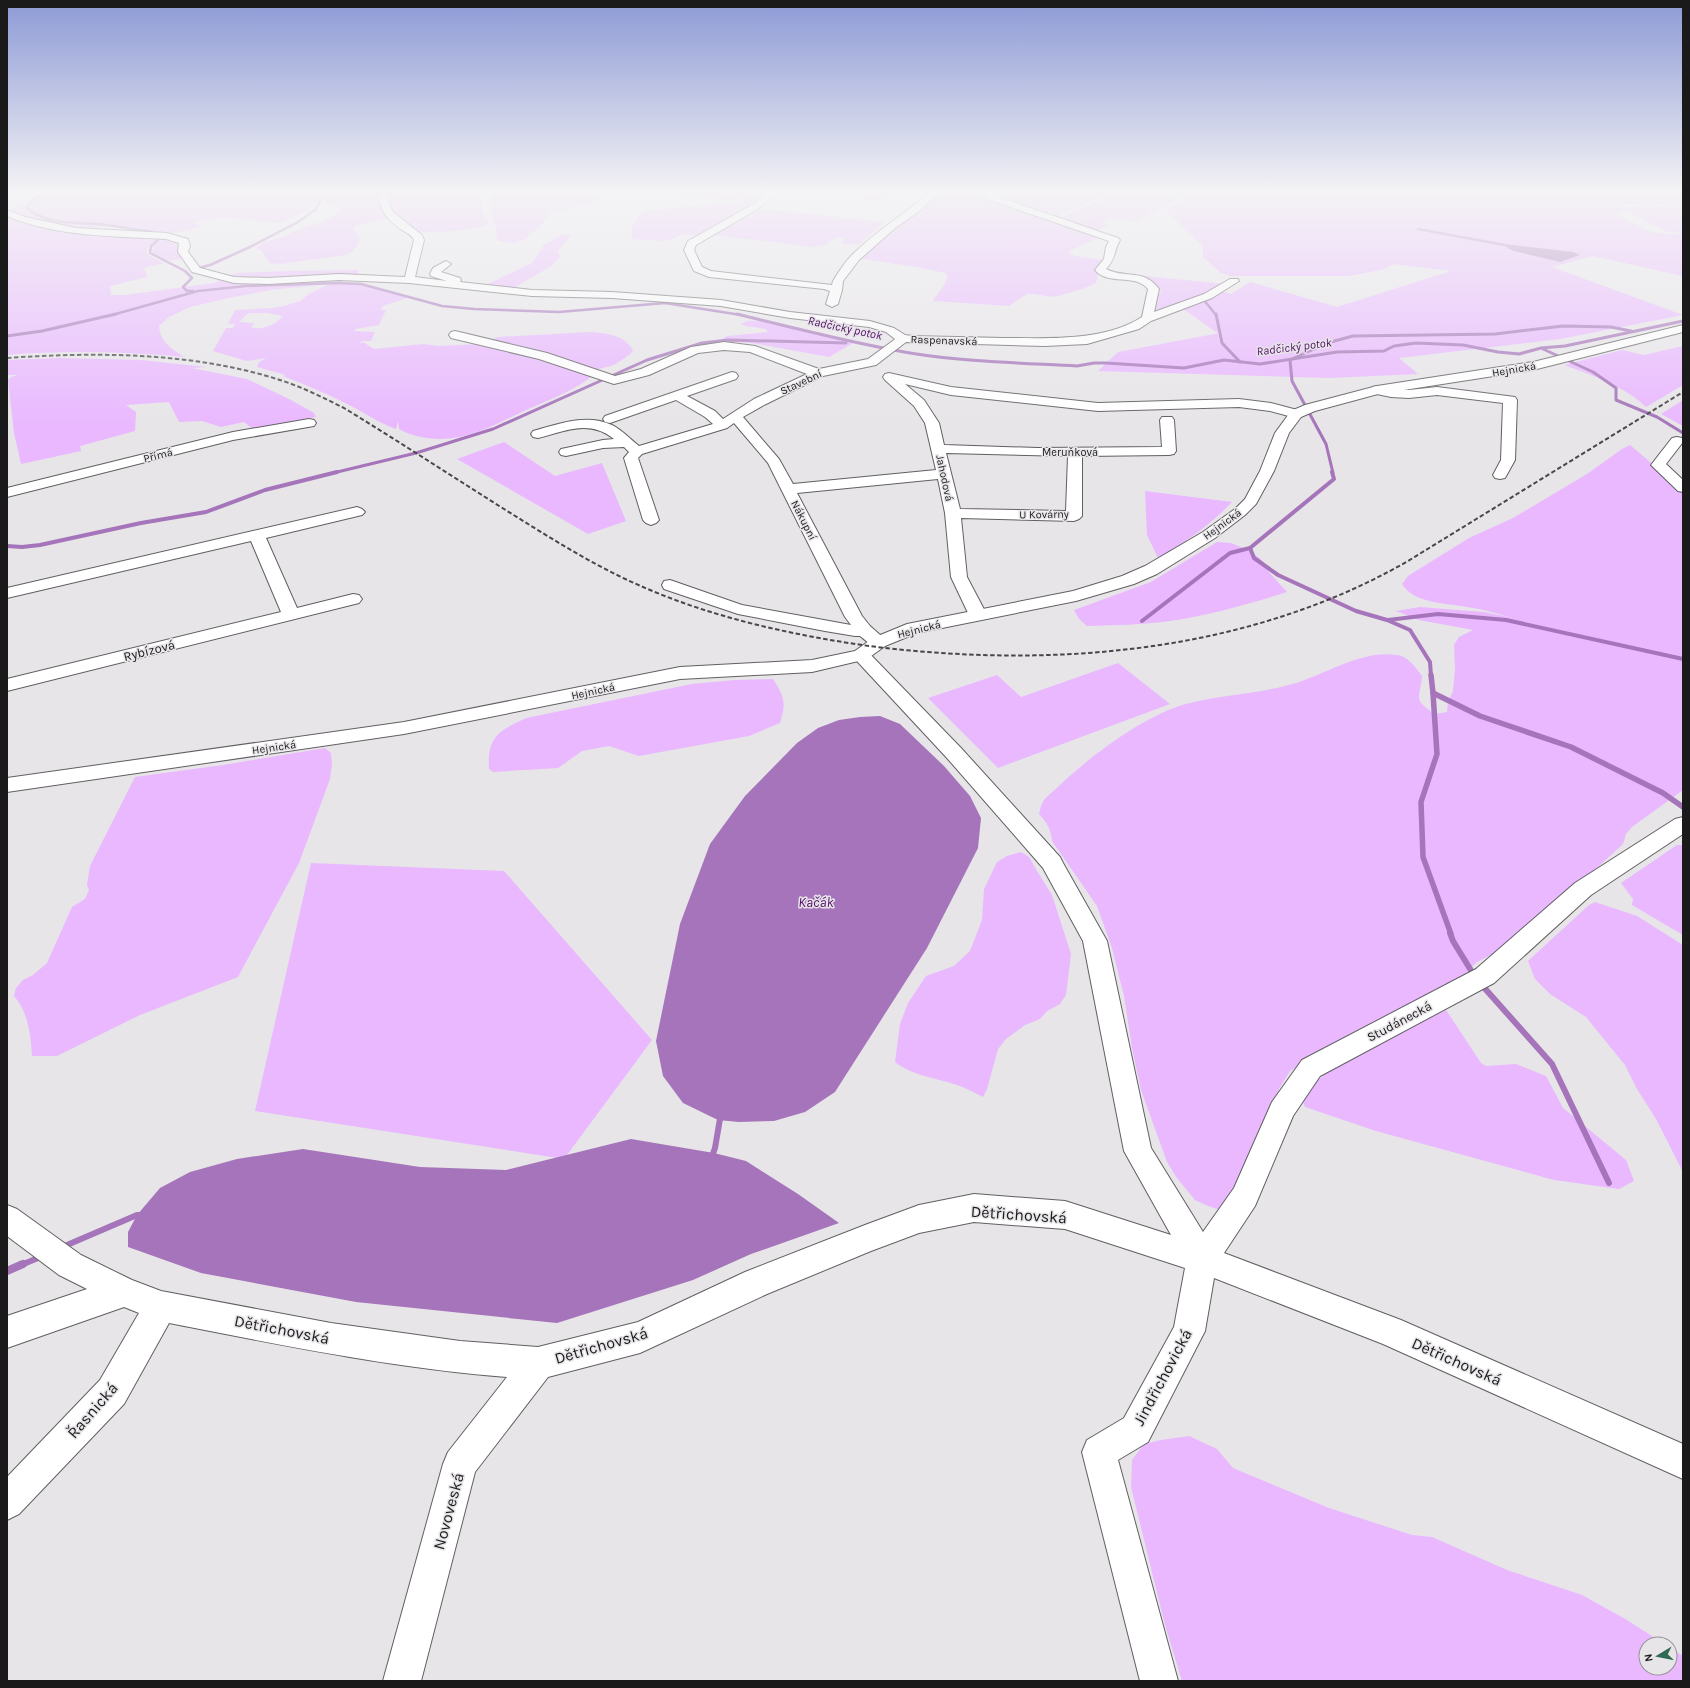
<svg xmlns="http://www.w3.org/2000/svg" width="1690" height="1688" font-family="Karla,sans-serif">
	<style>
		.green { fill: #e9b8ff; fill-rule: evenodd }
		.water { fill: #a574ba }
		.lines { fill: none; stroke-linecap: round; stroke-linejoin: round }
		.stream-far5 { stroke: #a574ba; stroke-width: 2.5 }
		.stream-far4 { stroke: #a574ba; stroke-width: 3 }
		.stream-far3 { stroke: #a574ba; stroke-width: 4 }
		.stream-far2 { stroke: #a574ba; stroke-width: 5.5 }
		.stream-far1 { stroke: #a574ba; stroke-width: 6 }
		.stream { stroke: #a574ba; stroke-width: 8 }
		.minor-casing { stroke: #615f62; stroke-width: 2 }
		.major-casing { stroke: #615f62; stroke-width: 2 }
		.minor { fill: #fff; fill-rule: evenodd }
		.major { fill: #fff; fill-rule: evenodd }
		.rail { stroke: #484748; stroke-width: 2; stroke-dasharray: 4.5 2.5; stroke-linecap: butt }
		.labels { text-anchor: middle; stroke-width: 3; stroke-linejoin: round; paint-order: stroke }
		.far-street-label { font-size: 11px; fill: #1b1a1b; stroke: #e7e5e8 }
		.far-water-label { font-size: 12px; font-style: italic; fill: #510f68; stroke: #e7e5e8 }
		.street-label { font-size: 13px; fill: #1b1a1b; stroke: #e7e5e8 }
		.water-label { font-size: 14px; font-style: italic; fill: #510f68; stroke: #e7e5e8 }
		.near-street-label { font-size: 16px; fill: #1b1a1b; stroke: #e7e5e8 }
	</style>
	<rect width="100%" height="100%" fill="#e7e5e8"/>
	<!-- green -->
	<g class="green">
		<polygon points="65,191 334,191 310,207 308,210 280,223 222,217 195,222 200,227 170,234 108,226 84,229 53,225 34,221 9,210 35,196 42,196"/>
		<path d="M 342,191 L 380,191 L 379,203 L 390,218 L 355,226 L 353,228 L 360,240 L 352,252 L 346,255 L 279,264 L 270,263 L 264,255 L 262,251 L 257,249 L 257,247 C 264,241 274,240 283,237 C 288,235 293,232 298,230 C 309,225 338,219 342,207 L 326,204 L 324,202 Z"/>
		<path d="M 389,191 L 481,191 L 482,212 L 488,221 L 488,224 C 481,230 427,234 417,231 C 405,227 395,215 388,204 L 390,199 Z"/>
		<polygon points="491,191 607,191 599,200 595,202 551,213 543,224 525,239 513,243 497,240 496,228 492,217"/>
		<polygon points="648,191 757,191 758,194 763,196 751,206 699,235 680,235 670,240 663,241 633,239 631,228 643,211 739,202 747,197 728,200 655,195 650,193"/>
		<path d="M 861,191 L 895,191 C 884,197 875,204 862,199 Z"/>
		<path d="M 937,191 L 974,191 L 981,196 L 1002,204 L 1101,236 L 1068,252 L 1074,256 L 1102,260 L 1096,283 L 1082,289 L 1054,297 L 1034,294 L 1027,294 L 1009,306 L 933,301 C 938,292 947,285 947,275 L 945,273 L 917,267 L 863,259 L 861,257 L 866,244 L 883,240 Z"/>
		<path d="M 991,191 L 1113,191 L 1057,216 L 1051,211 L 1048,212 L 1047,214 L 1011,202 L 1010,200 L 1022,192 C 1006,201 1006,200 991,191 Z"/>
		<path d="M 1123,191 L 1187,191 L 1184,194 L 1157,211 L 1148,209 L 1156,211 C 1150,214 1136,222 1130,221 C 1119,221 1112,215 1102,222 L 1108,226 L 1096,231 L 1058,219 L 1098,201 L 1105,202 L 1101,200 L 1101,198 Z"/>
		<polygon points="1192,191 1683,191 1683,206 1656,204 1614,204 1630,208 1644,205 1683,208 1682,219 1683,233 1664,231 1626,211 1616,214 1646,230 1658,233 1683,234 1683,276 1593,256 1552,267 1683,315 1560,339 1399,358 1418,374 1329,378 1098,371 1118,352 1220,333 1216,332 1182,308 1222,291 1231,294 1250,282 1337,307 1451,271 1393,264 1385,269 1349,276 1231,276 1221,273 1203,257 1203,246 1165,210 1185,198"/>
		<polygon points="755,209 775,210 885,222 859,244 843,244 844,238 837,237 824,245 814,247 713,235"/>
		<path d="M 7,215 L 32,224 L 152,237 L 156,239 L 148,247 L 146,252 L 149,256 L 165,263 L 144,268 L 147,277 L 110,286 L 111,295 L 125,295 L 214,283 L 236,273 L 289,271 L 358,270 L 359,276 L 340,283 C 352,284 399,290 407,298 L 383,306 L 381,310 L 386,310 L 379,325 L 355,329 L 355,331 L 375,332 L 371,341 L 361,341 L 360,343 L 363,342 L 374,349 L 423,344 L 440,346 L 478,344 L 523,354 L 578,371 L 588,374 L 591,377 C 570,393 545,401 522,412 C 502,421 481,433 459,437 C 439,441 417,439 399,429 L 398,421 L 396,429 C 379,423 365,413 349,405 C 328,394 306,385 283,376 L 286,375 L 257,367 L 259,362 L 266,358 L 247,361 L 213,351 L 226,328 L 233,328 L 235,324 L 228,324 L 235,310 L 273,308 L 284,306 L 300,301 L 309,294 L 329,284 L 270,290 L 224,299 L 190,307 L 169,317 L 159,326 C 161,343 171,348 184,357 C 125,352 66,350 7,355 ZM 248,313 L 267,313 L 283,316 C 275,325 263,331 251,327 L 255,323 L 239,322 Z"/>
		<polygon points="569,234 571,235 557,252 561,256 551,266 512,289 487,286 488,284 532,263 544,245 560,236"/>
		<path d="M 162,237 L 182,242 L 183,258 C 171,261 160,263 152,252 L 154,244 Z"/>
		<polygon points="1145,276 1225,284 1203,296 1156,313 1151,312 1157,293 1161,292 1161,290"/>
		<path d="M 747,321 C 777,319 825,335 855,342 L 829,357 L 752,343 L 719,341 L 727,336 L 768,332 L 766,329 L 746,326 L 741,324 Z"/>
		<path d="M 590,332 C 606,333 626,335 633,351 L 629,355 L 614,365 L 595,370 L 553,355 L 489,341 L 498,337 Z"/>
		<path d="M 1683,346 L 1683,385 L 1646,407 C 1623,385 1593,376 1564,365 L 1622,350 L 1644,355 Z"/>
		<polygon points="60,358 141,360 206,367 192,368 247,379 291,400 314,413 316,417 253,429 244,422 221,427 202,421 179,422 169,402 126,405 136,412 135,431 80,446 81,451 21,464 14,433 8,380 11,377 18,375 7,375 7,360"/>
		<polygon points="1683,400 1683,426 1661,414"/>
		<polygon points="504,442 555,476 602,463 626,521 588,534 457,459"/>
		<path d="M 1630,445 L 1683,490 L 1683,790 L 1632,827 L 1626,834 L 1623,844 L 1585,879 L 1495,953 L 1477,962 L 1457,982 L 1331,1046 L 1290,1071 L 1279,1089 L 1257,1152 L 1220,1210 L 1208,1206 L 1195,1200 L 1177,1178 L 1167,1162 L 1141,1090 L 1132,1048 L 1124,996 L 1112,948 L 1097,906 L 1052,841 C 1051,829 1047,823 1039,814 C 1040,810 1041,804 1044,800 C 1049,794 1056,789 1061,784 C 1092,755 1145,715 1186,704 C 1222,694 1260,694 1296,683 C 1328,673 1362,650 1397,655 C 1408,656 1416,668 1422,676 C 1420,699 1412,699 1435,714 L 1447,712 L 1448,702 L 1453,691 L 1455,669 L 1454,645 L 1459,637 L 1473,630 L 1419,620 L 1396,611 L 1420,607 L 1484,612 L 1513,618 C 1498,614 1483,609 1467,607 C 1447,603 1414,604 1402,584 L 1408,576 L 1469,538 L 1513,518 L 1587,474 L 1622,449 Z"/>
		<path d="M 1145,491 L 1232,502 C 1210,525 1186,542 1158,558 L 1147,535 Z"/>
		<path d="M 1217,542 L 1231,543 L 1246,549 L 1261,559 L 1268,571 L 1287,592 C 1249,604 1210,615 1170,621 C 1143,625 1115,625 1087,626 L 1079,619 L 1074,610 L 1151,582 Z"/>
		<polygon points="1118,663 1170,704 998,768 928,698 997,675 1021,697"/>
		<path d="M 773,679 C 785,698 786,702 780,723 L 749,736 L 639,756 L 609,746 L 582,751 L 558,768 L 493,772 L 489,769 C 487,736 499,731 526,718 L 692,684 L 735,680 Z"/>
		<path d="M 325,748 L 331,753 L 332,764 L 330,779 L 299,863 L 238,977 L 140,1015 L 57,1056 L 32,1056 C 31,1035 28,1012 14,996 L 16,988 L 23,980 L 33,975 L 47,963 L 72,907 L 85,899 L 89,890 L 87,885 L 90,866 L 135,777 L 223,765 Z"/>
		<polygon points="1677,845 1683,845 1683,935 1632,905 1633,899 1621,883"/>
		<path d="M 1021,852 L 1029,857 L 1037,871 L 1052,895 L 1071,954 L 1066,995 L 1060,1004 L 1047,1011 L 1040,1019 L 1025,1025 L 1006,1039 L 998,1049 L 987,1089 L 983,1097 C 975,1093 966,1088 957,1085 C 937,1078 913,1076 895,1062 L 900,1024 L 908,1003 L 926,976 L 954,966 L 970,951 L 982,920 L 984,889 L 997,862 L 1007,856 Z"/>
		<polygon points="311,863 504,871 652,1040 564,1159 255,1111"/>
		<polygon points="1595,902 1637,916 1683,945 1683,1172 1656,1119 1637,1089 1625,1065 1586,1017 1550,994 1535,979 1528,961 1589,905"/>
		<polygon points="1446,1010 1481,1063 1486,1066 1516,1064 1546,1076 1563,1108 1626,1160 1634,1181 1619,1189 1554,1180 1376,1131 1305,1107 1300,1095 1342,1060"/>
		<polygon points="1189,1436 1217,1449 1233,1468 1329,1508 1412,1535 1432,1537 1507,1570 1582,1595 1627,1620 1664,1644 1646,1644 1646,1668 1670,1668 1670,1648 1683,1656 1683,1681 1182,1681 1165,1625 1131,1487 1132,1460 1144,1444 1161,1440"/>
	</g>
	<!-- water -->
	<g class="water">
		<polygon points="1513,245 1573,252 1580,255 1560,262 1514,251 1507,248 1508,246"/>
		<polygon points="880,716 900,724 944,766 970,796 981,818 978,848 927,948 835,1092 805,1112 774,1121 739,1122 718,1120 683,1103 663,1076 656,1041 680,924 710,844 745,796 797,743 818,728 839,720 860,717"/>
		<polygon points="631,1139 714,1153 746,1161 798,1194 839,1223 751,1254 693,1280 557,1323 356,1302 201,1273 128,1247 128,1232 137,1215 160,1188 190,1172 237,1159 303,1149 420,1167 506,1170"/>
	</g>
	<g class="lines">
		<!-- stream-far5 -->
		<g class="stream-far5">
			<path d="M 51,191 L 34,199 L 27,208 C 46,225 75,222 98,224 C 115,226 131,229 148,231 L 151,232 L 150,233"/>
			<polyline points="1418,229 1515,247"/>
			<polyline points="152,236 158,238 158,240 151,246 150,253 185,271 192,278 183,287 187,291 193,291"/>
			<polyline points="199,268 210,265 250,247 298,222 315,210 321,200 339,191"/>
			<polyline points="1203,299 1216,315"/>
			<polyline points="112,315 198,291 246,286 337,283 361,284 442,306 474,309 559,312 665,303 741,315"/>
		</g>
		<!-- stream-far4 -->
		<g class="stream-far4">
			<path d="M 737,314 C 794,328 851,343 910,353 C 965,362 1021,363 1077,366 L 1094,363 L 1106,363 L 1184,368 L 1224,360 L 1260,364 L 1337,352 L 1384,351 L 1394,346 L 1416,343 L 1463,345 L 1498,352 L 1519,354 L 1541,348 L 1565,346 L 1683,321"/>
			<polyline points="1216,314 1222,343 1240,362"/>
			<polyline points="7,336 42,331 116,314"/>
			<polyline points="1543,349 1593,372 1616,388 1616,400 1657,417 1683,433"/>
			<polyline points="333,473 416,453 493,429 647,360 702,343 728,340 846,343"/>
			<polyline points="1333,473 1326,444 1292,381 1290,360 1327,343 1353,336 1495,334 1563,326 1611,327 1631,331"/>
		</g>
		<!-- stream-far3 -->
		<g class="stream-far3">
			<polyline points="7,546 22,547 40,545 141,523 206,512 265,490 337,472"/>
			<polyline points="1250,548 1254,558 1278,575 1356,611 1387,620 1410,630 1430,662 1431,676"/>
			<polyline points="1388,620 1438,614 1506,620 1683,659"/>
			<polyline points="1142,621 1230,553 1250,548 1334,479 1332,472"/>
		</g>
		<!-- stream-far2 -->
		<g class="stream-far2">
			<polyline points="1431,675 1433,693 1480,716 1571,747 1663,793 1683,807"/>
			<polyline points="1433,693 1437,754 1421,802 1423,857 1451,934"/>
		</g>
		<!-- stream-far1 -->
		<g class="stream-far1">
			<polyline points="1450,933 1453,941 1475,977"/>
			<polyline points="1480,983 1552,1064 1609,1183"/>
			<polyline points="711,1159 715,1148 721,1113"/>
			<polyline points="60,1248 137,1215 143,1215"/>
			<polyline points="21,1265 43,1256"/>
		</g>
		<!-- stream -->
		<polyline class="stream" points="7,1271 23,1264"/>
		<defs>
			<g id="minor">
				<path d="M 379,191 L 387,191 L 388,202 L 393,212 L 422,235 L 424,240 L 415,277 L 447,281 L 431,276 L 430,274 L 433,268 L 446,261 L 451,264 L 441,272 L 460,278 L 461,280 L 460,282 L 532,290 L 612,292 L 721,300 L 790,312 L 870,321 L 894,328 L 905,335 L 913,336 C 943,337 972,337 1002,338 C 1045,338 1104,342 1142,317 L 1148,289 C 1135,273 1108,286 1095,270 L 1104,259 L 1106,247 L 1109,241 L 990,200 L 979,191 L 989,191 L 996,196 L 1118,238 L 1120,240 C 1113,252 1117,257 1106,269 C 1125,279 1144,268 1159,289 L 1154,312 L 1204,294 L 1230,279 L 1238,279 L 1239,281 L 1212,298 L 1151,321 L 1139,329 L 1087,344 L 1045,346 L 906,342 L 876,365 L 823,376 L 764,405 L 743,417 L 779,459 L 793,484 L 936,470 L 925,423 L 914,406 L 885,380 L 883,377 L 885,374 L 889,373 L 951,387 L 1098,403 L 1239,399 L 1271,403 L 1301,411 L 1303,414 L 1301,417 L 1296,418 L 1270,411 L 1239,407 L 1098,411 L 951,395 L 905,384 L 924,400 L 939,423 L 944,445 L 1037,448 L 1162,447 L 1160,420 L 1162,417 L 1172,417 L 1174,420 L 1176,451 L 1174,454 L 1169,455 L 1082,456 L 1082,516 L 1079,519 L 1074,521 L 961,518 L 967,577 L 987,615 L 984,619 L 978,620 L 972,619 L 969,615 L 951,577 L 945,513 L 938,479 L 797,493 L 862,616 L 870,626 L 888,642 L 885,646 C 874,649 869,643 860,636 L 855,636 L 825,631 L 738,614 L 664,589 L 662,585 L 664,581 L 670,580 L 742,605 L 851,625 L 845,617 L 768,463 L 734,423 L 727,428 L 642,454 L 638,458 L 659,520 L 656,523 L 651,525 L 646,523 L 643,520 L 624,458 L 629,452 L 624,447 L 603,448 L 566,456 L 561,455 L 559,452 L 561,449 L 566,448 L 603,440 L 614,439 C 589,419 566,431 538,438 L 533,437 L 531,434 L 533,431 C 558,424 587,413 612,425 C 622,430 630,439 639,446 L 713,424 L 705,417 L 676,400 L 610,423 L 605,422 L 603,419 L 605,416 L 732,372 L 736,373 L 738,376 L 736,379 L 687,396 L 715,411 L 723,419 L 754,399 L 807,374 L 750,352 L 724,350 L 698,353 L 649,375 L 614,384 L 539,359 L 451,338 L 449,335 L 451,332 L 455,331 L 547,353 L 615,376 L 641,369 L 691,347 L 724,342 L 755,346 L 819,369 L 868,359 L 894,340 L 895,339 L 886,332 L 869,327 L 790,318 L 721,306 L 612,298 L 532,296 L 409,283 L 339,280 L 268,284 L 234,283 L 192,272 L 178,252 L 179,243 L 166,239 C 113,236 57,237 7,216 L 7,210 L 25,217 L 76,228 L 167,233 L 188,239 L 190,246 L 188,252 L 200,268 L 234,277 L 268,278 L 339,274 L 405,277 L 414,240 C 412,235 407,233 402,230 C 386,219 379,210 379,191 ZM 946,453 L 1068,456 L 1066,511 L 960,509 Z"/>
				<path d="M 771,191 L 780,191 L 756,210 L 696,245 L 694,250 L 702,267 L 711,271 L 832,285 L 833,281 C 838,273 844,263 851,256 C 875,231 906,214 931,191 L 940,191 L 922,209 L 894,229 L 859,260 L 843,281 L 842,290 L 838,304 L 832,307 L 826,304 L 830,291 L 824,289 L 709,277 L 694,271 L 693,269 L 684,250 L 688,241 L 750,206 Z"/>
				<polygon points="1377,386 1391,389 1409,390 1437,387 1515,397 1517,400 1515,460 1505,478 1500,479 1495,478 1493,475 1501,460 1503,403 1437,395 1409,398 1391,397 1372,393 1371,390 1372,387"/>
				<polygon points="309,419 314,420 316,423 314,426 233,440 7,497 7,488 233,432"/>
				<polygon points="1677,437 1682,438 1683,442 1666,464 1683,480 1683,492 1678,491 1651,465 1672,438"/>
				<polygon points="357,507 362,509 365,512 362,515 266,538 297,608 353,594 359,595 362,599 359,603 7,691 7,679 281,612 251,541 7,598 7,588"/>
				<path d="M 861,650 L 867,651 L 961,748 L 1060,857 L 1063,863 L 1107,941 L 1151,1148 L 1203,1232 L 1234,1188 L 1272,1102 L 1302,1060 L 1476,969 L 1575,883 L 1675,819 L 1683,817 L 1683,834 L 1591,895 L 1494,983 L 1320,1076 L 1293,1116 L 1255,1206 L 1224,1253 L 1401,1320 L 1683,1444 L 1683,1479 L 1383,1344 L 1214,1278 L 1205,1331 L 1148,1442 L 1118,1460 L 1178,1681 L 1140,1681 L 1082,1452 L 1087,1440 L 1124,1418 L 1174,1327 L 1185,1268 L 1065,1229 L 974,1222 L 919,1233 L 871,1251 L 767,1294 L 640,1353 L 548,1377 L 475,1472 L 421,1681 L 383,1681 L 443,1464 L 448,1452 L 507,1377 C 393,1368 281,1345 169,1323 L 124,1404 L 19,1514 L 7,1520 L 7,1477 L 100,1380 L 139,1313 L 124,1307 L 7,1348 L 7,1316 L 87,1289 L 59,1275 L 7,1236 L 7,1205 L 17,1209 L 81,1255 L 132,1280 L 161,1291 L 331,1323 L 460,1341 L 538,1347 L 638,1322 L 745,1272 L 865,1225 L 919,1205 L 974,1194 L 1065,1201 L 1171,1235 L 1124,1151 L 1083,941 L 1043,868 L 947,758 L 855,659 L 852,655 L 855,651 Z"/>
			</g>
			<polygon id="major" points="1683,325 1683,332 1533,370 1378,394 1315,411 1301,417 1289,433 1274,471 1256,504 1245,515 1215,538 1157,574 1134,584 1076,601 917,633 885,646 867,659 812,672 680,679 404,734 7,792 7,778 404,722 680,667 812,660 855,651 873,638 907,624 1073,591 1122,576 1145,566 1203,532 1235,509 1245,499 1260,471 1275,433 1291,411 1305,405 1377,386 1533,362"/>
		</defs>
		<!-- minor casing -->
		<use href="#minor" class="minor-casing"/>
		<!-- major casing -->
		<use href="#major" class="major-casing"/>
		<!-- minor -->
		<use href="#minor" class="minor"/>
		<!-- major -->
		<use href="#major" class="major"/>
		<!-- rail -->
		<path class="rail" d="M 7,358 C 97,352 190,352 277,379 C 300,386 322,397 344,408 C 398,441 450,475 504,509 C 549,537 594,566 643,587 C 714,618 792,635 869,646 C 1051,669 1246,654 1408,561 L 1683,392"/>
	</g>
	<!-- sky -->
	<linearGradient id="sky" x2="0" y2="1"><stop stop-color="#8d9ad6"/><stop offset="0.45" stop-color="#f4f3f5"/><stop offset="1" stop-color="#f4f3f5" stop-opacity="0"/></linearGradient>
	<rect width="1690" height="427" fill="url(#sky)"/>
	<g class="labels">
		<!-- far-street labels -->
		<g class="far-street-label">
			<text transform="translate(944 340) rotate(2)" y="4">Raspenavská</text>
			<text transform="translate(1514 369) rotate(-10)" y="4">Hejnická</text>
			<text transform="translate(801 382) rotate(-25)" y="4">Stavební</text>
			<text x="1070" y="456">Meruňková</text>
			<text transform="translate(158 455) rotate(-14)" y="4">Přímá</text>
			<text transform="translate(945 478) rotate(78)" y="4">Jahodová</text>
			<text transform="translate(1044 514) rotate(-1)" y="4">U Kovárny</text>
			<text transform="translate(804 520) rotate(63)" y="4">Nákupní</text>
			<text transform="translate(1222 524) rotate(-36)" y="4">Hejnická</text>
			<text transform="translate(919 629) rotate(-14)" y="4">Hejnická</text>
			<text transform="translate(593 691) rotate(-12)" y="4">Hejnická</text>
			<text transform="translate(274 747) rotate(-8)" y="4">Hejnická</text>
		</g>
		<!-- far-water labels -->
		<g class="far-water-label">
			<text transform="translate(845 328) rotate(12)" y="4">Radčický potok</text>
			<text transform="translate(1294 347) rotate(-7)" y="4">Radčický potok</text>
		</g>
		<!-- street labels -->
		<g class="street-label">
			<text transform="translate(149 650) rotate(-14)" y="5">Rybízová</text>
			<text transform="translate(1399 1021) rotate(-28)" y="5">Studánecká</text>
		</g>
		<!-- water labels -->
		<g class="water-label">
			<text x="816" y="907">Kačák</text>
		</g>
		<!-- near-street labels -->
		<g class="near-street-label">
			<text transform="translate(1019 1214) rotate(4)" y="6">Dětřichovská</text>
			<text transform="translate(282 1329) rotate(11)" y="6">Dětřichovská</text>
			<text transform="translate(601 1345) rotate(-16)" y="6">Dětřichovská</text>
			<text transform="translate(1457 1361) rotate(24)" y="6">Dětřichovská</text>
			<text transform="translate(1162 1377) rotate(-62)" y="6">Jindřichovická</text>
			<text transform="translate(92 1410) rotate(-49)" y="6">Řasnická</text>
			<text transform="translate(448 1511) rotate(-75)" y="6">Novoveská</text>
		</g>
	</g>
	<!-- border -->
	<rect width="1690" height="1688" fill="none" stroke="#1b1a1b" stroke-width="16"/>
	<!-- north arrow -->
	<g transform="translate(1658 1656) rotate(260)"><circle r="19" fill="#e7e5e8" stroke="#959496"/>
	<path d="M0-3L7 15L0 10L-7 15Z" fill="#306a53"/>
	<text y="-6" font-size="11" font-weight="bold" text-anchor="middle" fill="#1b1a1b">N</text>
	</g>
</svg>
